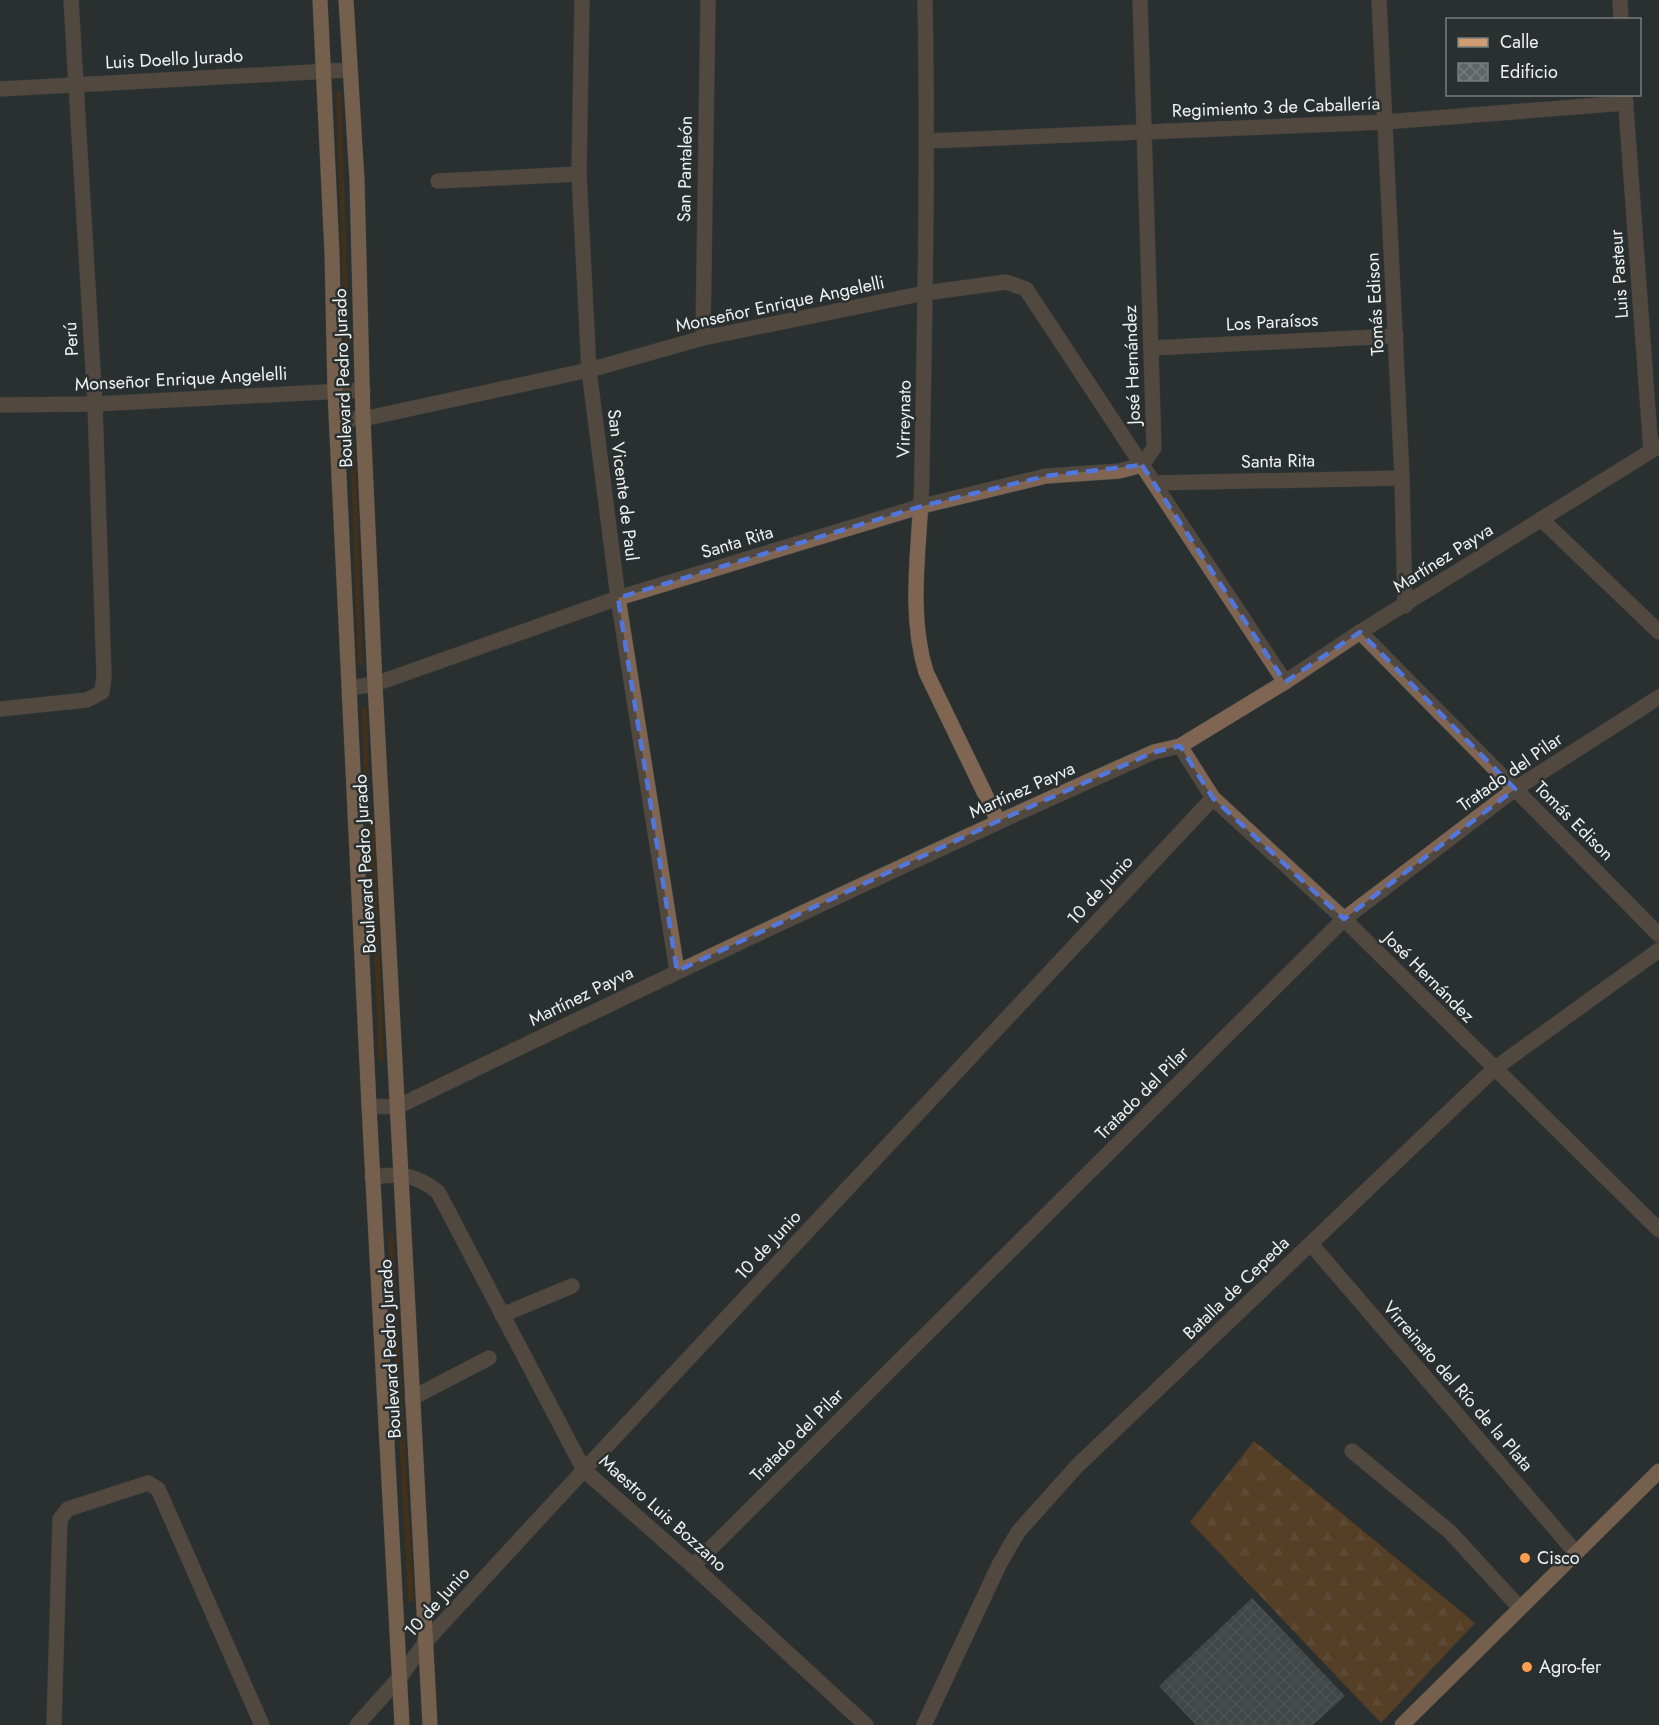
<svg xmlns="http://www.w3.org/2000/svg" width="1659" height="1725" font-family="Jost,sans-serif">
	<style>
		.grass { fill: #5e3101 }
		.forest { fill: url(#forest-firs) }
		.building { fill: url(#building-cross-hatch) }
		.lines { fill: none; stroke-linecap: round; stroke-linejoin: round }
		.minor-casing { stroke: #454b4b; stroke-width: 16 }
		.major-casing { stroke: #454b4b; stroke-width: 16 }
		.minor { stroke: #806652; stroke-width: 15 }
		.major { stroke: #d09c71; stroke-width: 15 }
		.marked { fill: none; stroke: #5177de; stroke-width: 4.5; stroke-dasharray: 12 8; stroke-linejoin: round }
		.poi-dot { fill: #fa9f4e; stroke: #2a3030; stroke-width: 2 }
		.labels { text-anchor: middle; stroke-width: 5; stroke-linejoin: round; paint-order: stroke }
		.street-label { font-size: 18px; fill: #eef2f2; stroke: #2a3030 }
		.poi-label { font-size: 18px; fill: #eef2f2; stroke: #2a3030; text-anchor: start }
	</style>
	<defs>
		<pattern id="forest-firs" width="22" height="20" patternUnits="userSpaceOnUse" patternTransform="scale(1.5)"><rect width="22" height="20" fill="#8a521e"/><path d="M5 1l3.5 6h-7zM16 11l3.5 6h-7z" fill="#9b6b3f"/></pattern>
		<pattern id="building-cross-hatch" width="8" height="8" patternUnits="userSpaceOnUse" patternTransform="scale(1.5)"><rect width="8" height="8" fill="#5e6565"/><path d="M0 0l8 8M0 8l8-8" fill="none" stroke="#757c7c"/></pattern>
	</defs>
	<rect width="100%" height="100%" fill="#2a3030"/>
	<!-- grass -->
	<g class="grass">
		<polygon points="336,91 341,91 350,356 345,357"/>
		<polygon points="350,444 355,444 363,665 358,665"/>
		<polygon points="362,707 367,707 369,781 364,781"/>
		<polygon points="374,817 384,1061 379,1062 368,818"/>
		<polygon points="393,1233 414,1601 408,1602 388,1234"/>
	</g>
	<!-- forest -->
	<polygon class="forest" points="1254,1441 1475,1623 1381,1723 1190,1522"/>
	<!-- building -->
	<polygon class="building" points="1252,1598 1345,1696 1313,1725 1196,1725 1159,1686"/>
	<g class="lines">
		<defs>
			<g id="minor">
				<polyline points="582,0 579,174 589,370 618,598 677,971"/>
				<path d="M 925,0 C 928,156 925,312 922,468 C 922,535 906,607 926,672 L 998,821"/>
				<polyline points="1140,0 1154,448 1142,465"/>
				<polyline points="1379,0 1402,478 1405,606"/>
				<polyline points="1620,0 1621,20"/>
				<polyline points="0,89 349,70"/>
				<polyline points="1625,94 1651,451"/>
				<polyline points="928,141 1385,122 1626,103"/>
				<polyline points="438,181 579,174"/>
				<polyline points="703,338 708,0"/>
				<polyline points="1151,348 1396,336"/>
				<polyline points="0,405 95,404 363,390"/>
				<polyline points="336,419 363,419 589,370 703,338 925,293 1006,282 1026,289 1285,682"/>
				<polyline points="1154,483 1402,478"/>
				<polyline points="1541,519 1659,632"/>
				<polyline points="1360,632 1659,935"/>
				<polyline points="350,688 375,684 618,598 922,506 1046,476 1119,471 1142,465"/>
				<polyline points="0,709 87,700 102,692 104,676 95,404 71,0"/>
				<polyline points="1180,746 1213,798 1344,919 1659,1230"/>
				<path d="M 369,1106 L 397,1107 C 648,985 899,865 1154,752 L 1180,746 L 1285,682 L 1360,632 L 1659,446"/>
				<path d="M 372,1177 C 399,1173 416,1174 438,1192 L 584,1470 L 693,1566 L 866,1725"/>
				<polyline points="1311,1244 1576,1553"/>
				<polyline points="502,1315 572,1286"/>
				<polyline points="412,1398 489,1358"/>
				<polyline points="1352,1451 1450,1532 1520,1608"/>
				<polyline points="693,1566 1344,919 1515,789 1659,697"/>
				<polyline points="54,1725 60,1519 68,1509 148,1483 158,1489 262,1725"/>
				<polyline points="357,1725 400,1677 427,1640 584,1470 1213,798"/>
				<polyline points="924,1725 999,1565 1018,1532 1077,1466 1494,1069 1659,950"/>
			</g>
			<g id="major">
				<polyline points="320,0 332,253 335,392 369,1106 402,1725"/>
				<polyline points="346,0 357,180 363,419 375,684 430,1725"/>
				<polyline points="1402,1725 1659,1471"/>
			</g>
		</defs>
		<!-- minor casing -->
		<use href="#minor" class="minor-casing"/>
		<!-- major casing -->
		<use href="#major" class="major-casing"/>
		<!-- minor -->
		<use href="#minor" class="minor"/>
		<!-- major -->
		<use href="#major" class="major"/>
	</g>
	<!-- marked area -->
	<path d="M0 0H1659V1725H0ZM 1142,465 L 1285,682 L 1360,632 L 1515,789 L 1344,919 L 1213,798 L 1180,746 L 1154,752 L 998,821 L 677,971 L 618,598 L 922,506 L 1046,476 Z" fill="#2a3030" fill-opacity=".55" fill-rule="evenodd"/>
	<path class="marked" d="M 1142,465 L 1285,682 L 1360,632 L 1515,789 L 1344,919 L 1213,798 L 1180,746 L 1154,752 L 998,821 L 677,971 L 618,598 L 922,506 L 1046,476 Z"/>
	<!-- markers -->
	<g class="poi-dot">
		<circle cx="1525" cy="1558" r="6"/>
		<circle cx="1527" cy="1667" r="6"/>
	</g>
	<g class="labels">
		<!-- street labels -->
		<g class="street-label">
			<text transform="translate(174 59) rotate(-3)" y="6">Luis Doello Jurado</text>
			<text transform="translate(1276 107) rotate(-2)" y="6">Regimiento 3 de Caballería</text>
			<text transform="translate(685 169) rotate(-89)" y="6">San Pantaleón</text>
			<text transform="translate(1619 274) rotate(-94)" y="6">Luis Pasteur</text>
			<text transform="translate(780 304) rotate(-12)" y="6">Monseñor Enrique Angelelli</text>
			<text transform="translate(1375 304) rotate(-93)" y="6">Tomás Edison</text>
			<text transform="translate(1272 322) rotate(-3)" y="6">Los Paraísos</text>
			<text transform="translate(71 339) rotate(-93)" y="6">Perú</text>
			<text transform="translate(1132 365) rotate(-92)" y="6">José Hernández</text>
			<text transform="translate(343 378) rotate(-92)" y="6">Boulevard Pedro Jurado</text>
			<text transform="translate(181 379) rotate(-3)" y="6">Monseñor Enrique Angelelli</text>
			<text transform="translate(904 419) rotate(-89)" y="6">Virreynato</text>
			<text transform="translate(1278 461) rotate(-1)" y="6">Santa Rita</text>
			<text transform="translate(623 485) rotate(83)" y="6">San Vicente de Paul</text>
			<text transform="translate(737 542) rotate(-17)" y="6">Santa Rita</text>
			<text transform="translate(1443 558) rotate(-32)" y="6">Martínez Payva</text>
			<text transform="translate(1510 772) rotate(-35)" y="6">Tratado del Pilar</text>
			<text transform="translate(1022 790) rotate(-24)" y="6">Martínez Payva</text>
			<text transform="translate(1574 821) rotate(45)" y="6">Tomás Edison</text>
			<text transform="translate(365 864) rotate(-93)" y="6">Boulevard Pedro Jurado</text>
			<text transform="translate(1100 890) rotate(-47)" y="6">10 de Junio</text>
			<text transform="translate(1429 977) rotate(45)" y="6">José Hernández</text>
			<text transform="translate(581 996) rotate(-26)" y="6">Martínez Payva</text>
			<text transform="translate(1142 1093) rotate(-45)" y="6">Tratado del Pilar</text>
			<text transform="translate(768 1245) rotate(-47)" y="6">10 de Junio</text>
			<text transform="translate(1236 1288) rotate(-44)" y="6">Batalla de Cepeda</text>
			<text transform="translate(390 1349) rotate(-93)" y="6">Boulevard Pedro Jurado</text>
			<text transform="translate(1458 1386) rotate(49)" y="6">Virreinato del Río de la Plata</text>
			<text transform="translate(797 1435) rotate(-45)" y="6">Tratado del Pilar</text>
			<text transform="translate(663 1513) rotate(42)" y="6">Maestro Luis Bozzano</text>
			<text transform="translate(437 1602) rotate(-48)" y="6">10 de Junio</text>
		</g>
		<!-- poi labels -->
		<g class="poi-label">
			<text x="1537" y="1564">Cisco</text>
			<text x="1539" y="1673">Agro-fer</text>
		</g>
	</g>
	<!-- legend -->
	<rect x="1446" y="18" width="195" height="78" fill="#2a3030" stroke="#787e7e" stroke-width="1.5"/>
	<rect x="1458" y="38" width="30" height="9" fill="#d09c71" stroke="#787e7e" stroke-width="1.5"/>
	<text x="1500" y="48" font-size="18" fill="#eef2f2">Calle</text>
	<rect x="1458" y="63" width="30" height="18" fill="url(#building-cross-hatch)" stroke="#787e7e" stroke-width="1.5"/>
	<text x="1500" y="78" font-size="18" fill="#eef2f2">Edificio</text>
</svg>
